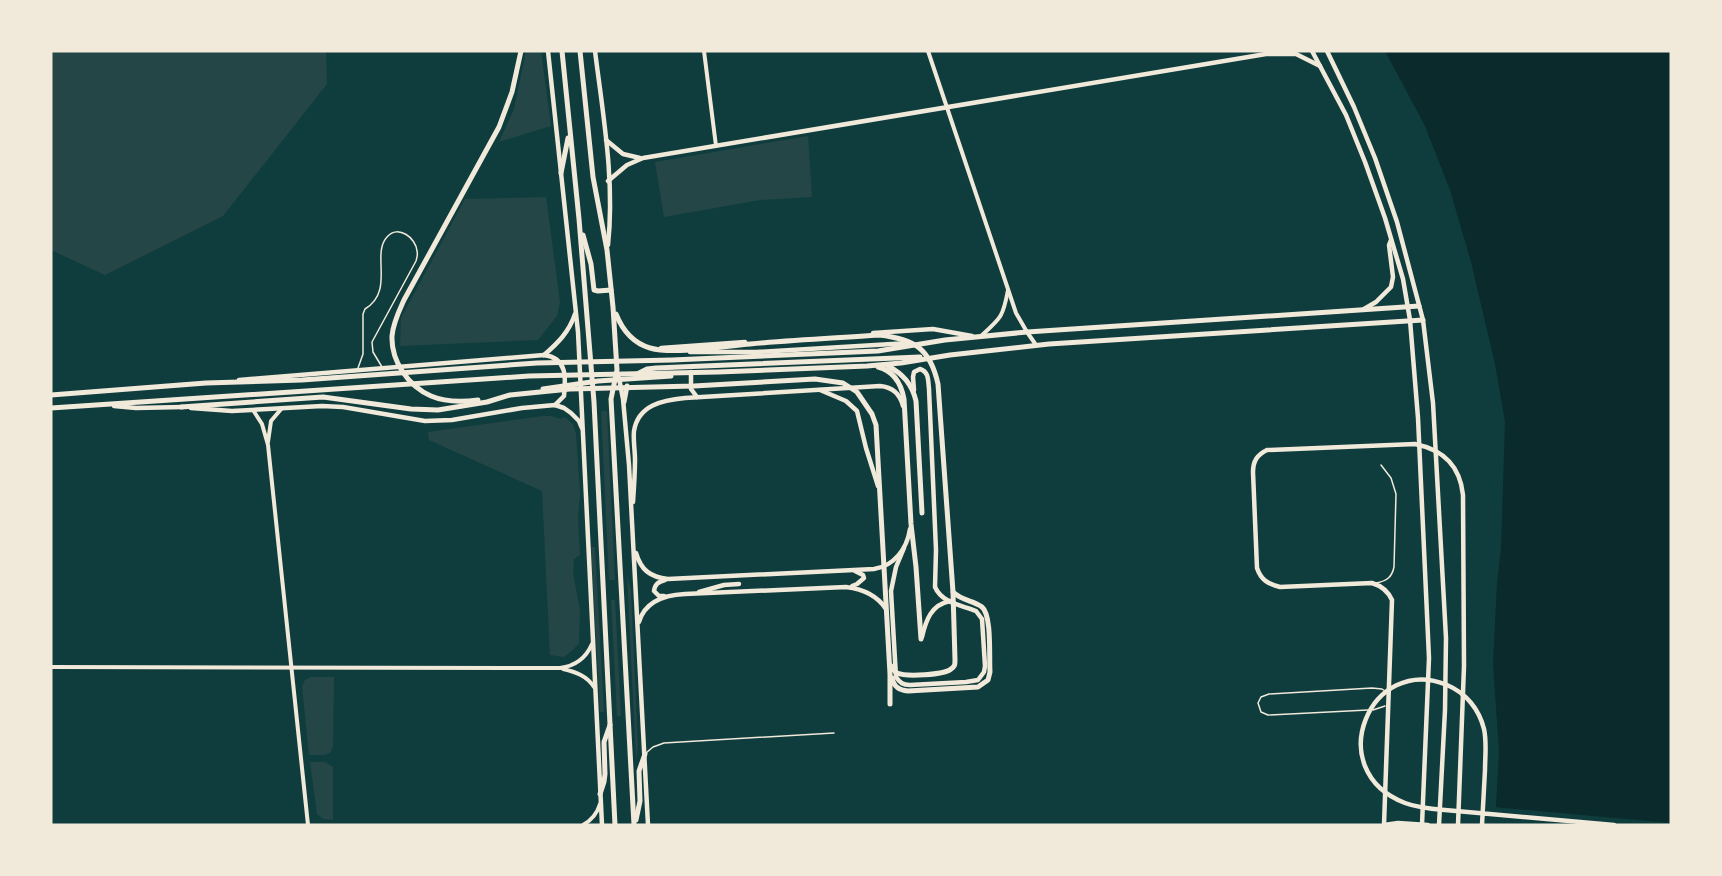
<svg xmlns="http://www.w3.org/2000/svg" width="1722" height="876" font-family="Mulish,sans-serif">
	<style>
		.green { fill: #244646 }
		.water { fill: #0a2a2b }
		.pier { fill: #0f3d3e }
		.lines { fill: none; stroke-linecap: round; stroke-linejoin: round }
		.service { stroke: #f1e9da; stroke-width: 1.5 }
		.minor { stroke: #f1e9da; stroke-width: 4 }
		.tertiary { stroke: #f1e9da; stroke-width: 4.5 }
		.secondary { stroke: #f1e9da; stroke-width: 4.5 }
		.primary { stroke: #f1e9da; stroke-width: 5 }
	</style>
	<rect width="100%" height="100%" fill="#0f3d3e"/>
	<!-- green -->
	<g class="green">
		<polygon points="51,51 326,51 327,84 223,216 105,275 51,250"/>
		<polygon points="526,51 541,51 551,126 499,142 514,109"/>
		<polygon points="808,136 812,197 760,200 664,217 655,162"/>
		<polygon points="546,197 560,302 557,316 538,340 400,346 401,318 465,199"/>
		<polygon points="601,411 607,411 615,580 609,580"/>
		<polygon points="543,416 551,416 561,419 565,417 573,424 576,433 580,494 578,518 580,555 574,559 573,573 580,610 579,643 573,650 564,657 550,655 542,491 429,440 428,432"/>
		<polygon points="591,547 595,547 604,712 600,712"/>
		<polygon points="627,575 631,590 638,747 636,760"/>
		<polygon points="611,600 615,600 621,716 617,716"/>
		<polygon points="311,677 334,677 333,747 331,752 325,755 309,755 302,686 305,680"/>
		<polygon points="310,762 325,762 333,767 333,820 323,819 317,814"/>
	</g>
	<!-- water -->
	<polygon class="water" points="1385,51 1671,51 1671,825 1495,825 1499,752 1493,663 1497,584 1501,548 1505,422 1495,364 1471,262 1450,190 1425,126"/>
	<!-- pier -->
	<polygon class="pier" points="1493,807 1671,823 1671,825 1492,825"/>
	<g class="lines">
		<!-- service -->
		<g class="service">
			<path d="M 358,368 L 363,354 L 363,314 L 365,309 C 395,291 371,254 387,237 C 398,224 416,238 417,251 C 418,255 417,258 416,261 L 372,342 L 373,352 L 382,367"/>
			<path d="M 1376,583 C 1387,581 1392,577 1394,567 L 1396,494 L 1391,478 L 1381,465"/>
			<polyline points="1368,710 1268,715 1261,712 1258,703 1261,697 1269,694 1372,688 1382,689 1385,691"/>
			<polyline points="1373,710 1385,706"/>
			<polyline points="646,753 653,747 664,743 834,733"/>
		</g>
		<!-- minor -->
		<g class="minor">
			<polyline points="704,51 716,146"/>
			<polyline points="928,51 1016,313 1027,332 1036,345"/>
			<path d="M 981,336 C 1001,318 1003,317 1008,290"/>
			<polyline points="253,410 262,424 268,445 308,825"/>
			<polyline points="268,442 271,421 282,408"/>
			<path d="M 51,667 L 560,668 C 575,666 586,658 592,644"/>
			<path d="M 563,669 C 576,672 587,676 594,687"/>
			<path d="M 583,825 C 592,820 597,814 600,804"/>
		</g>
		<!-- tertiary -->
		<g class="tertiary">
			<polyline points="606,140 623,154 640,158"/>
			<polyline points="608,181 627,165 643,158 1266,54 1296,54 1320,66"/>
		</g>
		<!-- secondary -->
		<g class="secondary">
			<polyline points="548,51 578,332 602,825"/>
			<path d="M 595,51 C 603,115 615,181 608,245"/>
			<polyline points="1312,51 1346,115 1365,162 1385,218 1403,279 1410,320 1418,418 1429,658 1422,825"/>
			<polyline points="1327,51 1354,107 1375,158 1397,222 1423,320 1433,403 1446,638 1445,710 1439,825"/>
			<polyline points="1364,309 1376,302 1391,287 1393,277 1389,245 1391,240"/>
			<polyline points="873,333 933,329 972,336"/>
			<polyline points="661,348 745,342"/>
			<polyline points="690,352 756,352 909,343"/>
			<path d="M 544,355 C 558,343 569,332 575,314"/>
			<polyline points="691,372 691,389 697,397"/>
			<polyline points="619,378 623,399 629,465 648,825"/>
			<path d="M 239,380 L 544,355 C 567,358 566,377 564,396 L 555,405"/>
			<polyline points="820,390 846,401 857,411 866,448 878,486"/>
			<polyline points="114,406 136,408 183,407"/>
			<polyline points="191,408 232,411 322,406 343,407 425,421 452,420 522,408 555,405 564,408 571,413 579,421 582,428"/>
			<path d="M 633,502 C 634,488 635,474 635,460 C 635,450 633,440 634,431 C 638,405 663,400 685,398 L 880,386 C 892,387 900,394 903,406"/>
			<path d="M 904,548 L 896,567 L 891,591 L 896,677 C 900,683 903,685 910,685 L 966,682 L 978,680 L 984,672 L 985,666 L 982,619 L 976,611 C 961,605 942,603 935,587 L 936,550 L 929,389 C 928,380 929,372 920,369 L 914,372 L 913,377 L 914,390"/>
			<path d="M 636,553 C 641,570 650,577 668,579 L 874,569 C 894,566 907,549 910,529"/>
			<polyline points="852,586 857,584 864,578 863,575 855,571"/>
			<polyline points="699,592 724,585 739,584"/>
			<path d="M 664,596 L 659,596 L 654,591 C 655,584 658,582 665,580"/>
			<path d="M 639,622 C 645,601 665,595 685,594 L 846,587 C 862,589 877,595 886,609"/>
			<path d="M 922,637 C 926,620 931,605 950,601"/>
			<path d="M 1384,825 L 1392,600 C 1388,591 1382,586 1372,583 L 1280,587 C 1268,584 1261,580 1257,568 L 1253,472 C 1253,461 1257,455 1267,450 L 1415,444 C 1444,450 1460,466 1463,495 L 1464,666 L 1458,825"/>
			<polyline points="1384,825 1398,823 1428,825"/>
			<path d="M 1482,825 C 1483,807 1484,788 1485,770 C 1485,757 1487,742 1484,729 C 1479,709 1466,693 1447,685 C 1371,653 1320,770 1405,803 C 1418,808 1432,809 1445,810 L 1614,825"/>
		</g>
		<!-- primary -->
		<g class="primary">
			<polyline points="562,51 579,219 594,402 615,825"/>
			<polyline points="580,51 593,177 607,250 613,307 617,370 611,399 634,825"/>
			<polyline points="561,173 568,138"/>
			<polyline points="583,235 591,264 594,290 598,291 611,290"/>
			<path d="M 616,314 C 622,329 633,343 650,348 C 673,355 725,346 750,344 C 793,340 836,338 879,335 C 914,339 930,348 938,384 L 953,592 L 955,660 C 955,665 955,666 951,669 C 944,675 906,677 897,673 C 894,671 893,669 891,666"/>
			<path d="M 888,366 C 903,374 912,384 916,401 L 922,513"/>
			<path d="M 878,367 C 894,371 901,383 904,399 L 911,524 L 916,567 L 921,639"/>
			<polyline points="639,373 647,369 656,368 920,357"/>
			<polyline points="543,389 598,381 671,376"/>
			<polyline points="51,395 206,383 302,380 537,363 672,360 878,351 945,340 1027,332 1419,306"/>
			<path d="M 478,400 C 463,402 445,402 431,396 C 408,386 391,361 392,336 C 393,323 399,311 404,300 L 499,127 L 512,92 L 521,51"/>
			<polyline points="624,402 627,386"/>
			<polyline points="181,407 323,397 411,409 438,410 487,402 510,395 570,389 694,386 815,379 843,383 857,392 872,414 876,425 890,674 890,704"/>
			<polyline points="51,408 529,376 718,372 867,366 901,363 950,355 1049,344 1423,320"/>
			<path d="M 892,678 C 894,687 899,690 908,691 L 978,687 L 988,680 L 990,672 C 989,658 992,615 982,607 C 973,600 962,601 953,592"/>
			<polyline points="600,794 604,782 605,774 604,742 610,725"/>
			<polyline points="636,820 640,801 639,771 645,754"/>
		</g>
	</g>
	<!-- border -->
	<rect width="1722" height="876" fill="none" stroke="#f1e9da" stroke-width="105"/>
</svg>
